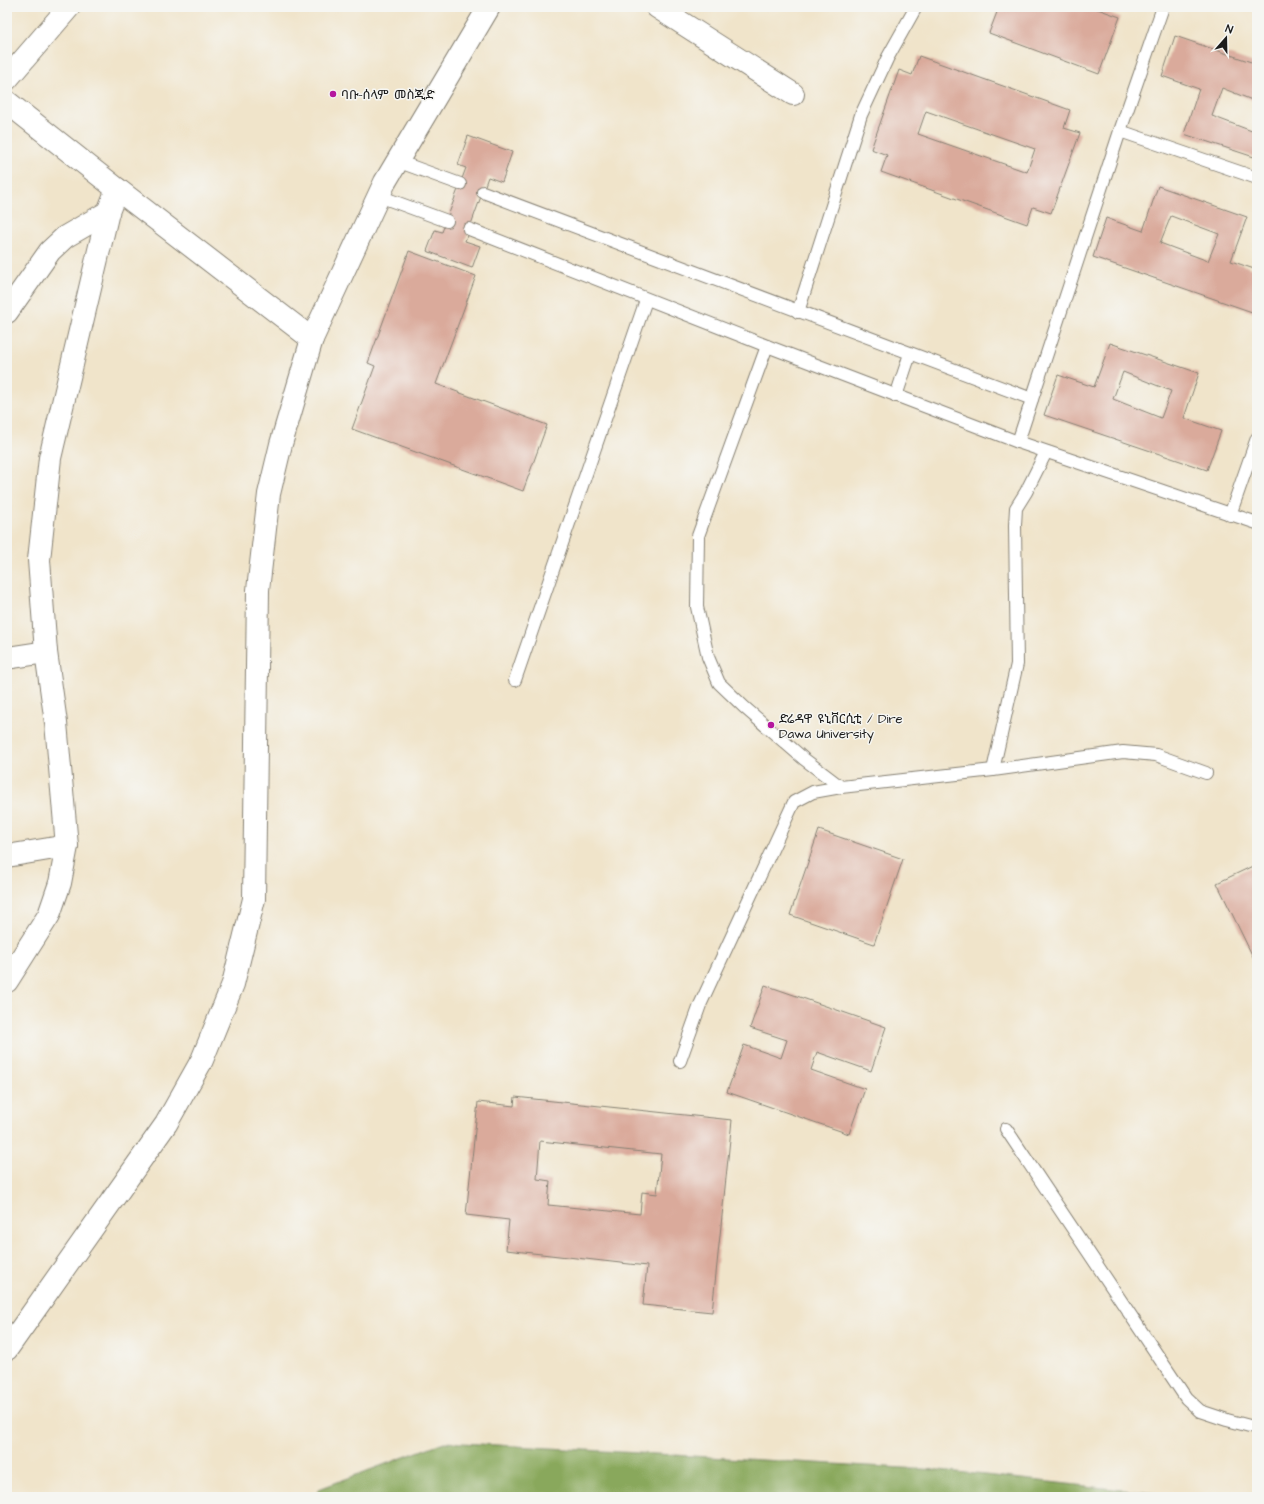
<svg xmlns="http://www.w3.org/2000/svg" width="1264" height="1504" font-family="'Architects Daughter','Noto Sans Ethiopic',sans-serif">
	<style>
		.forest { fill: #89a85c; stroke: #52623c }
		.building { fill: #daaa9b; fill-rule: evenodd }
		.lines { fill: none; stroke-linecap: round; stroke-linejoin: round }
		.service-casing { stroke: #868073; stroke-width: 14 }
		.minor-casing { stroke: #868073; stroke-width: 24 }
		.service { stroke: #fff; stroke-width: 12 }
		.minor { stroke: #fff; stroke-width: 22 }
		.poi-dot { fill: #b5179e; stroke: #f6f6f2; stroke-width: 1.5 }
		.labels { text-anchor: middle; stroke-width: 3; stroke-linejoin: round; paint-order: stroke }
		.poi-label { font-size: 13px; fill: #1c1c1c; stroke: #f6f6f2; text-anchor: start }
	</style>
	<rect width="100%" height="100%" fill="#f6f6f2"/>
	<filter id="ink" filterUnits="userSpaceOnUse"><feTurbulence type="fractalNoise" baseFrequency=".025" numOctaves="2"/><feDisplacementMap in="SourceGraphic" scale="8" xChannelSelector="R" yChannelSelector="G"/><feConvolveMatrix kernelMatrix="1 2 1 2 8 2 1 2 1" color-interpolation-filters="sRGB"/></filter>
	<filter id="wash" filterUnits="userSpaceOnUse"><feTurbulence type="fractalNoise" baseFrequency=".012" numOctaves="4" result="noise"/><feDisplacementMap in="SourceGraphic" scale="16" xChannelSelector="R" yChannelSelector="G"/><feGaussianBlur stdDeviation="0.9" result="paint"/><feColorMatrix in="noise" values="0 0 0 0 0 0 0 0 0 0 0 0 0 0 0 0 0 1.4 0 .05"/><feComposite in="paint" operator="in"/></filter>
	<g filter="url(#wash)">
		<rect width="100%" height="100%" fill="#f0e4ca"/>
		<!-- forest -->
		<polygon class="forest" points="444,1442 939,1470 1187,1497 318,1497 319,1489"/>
		<g id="blocks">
			<!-- building -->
			<g class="building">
				<polygon points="999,7 1092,7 1120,17 1099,74 989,33"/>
				<polygon points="1175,36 1257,64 1257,102 1222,88 1212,116 1257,133 1257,158 1184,134 1199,89 1162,76"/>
				<path d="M 919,56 L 1070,110 L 1064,128 L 1080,133 L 1051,213 L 1033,207 L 1027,224 L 881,172 L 887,155 L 871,149 L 899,70 L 912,75 ZM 926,111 L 1035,149 L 1027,172 L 918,134 Z"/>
				<polygon points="468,136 512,152 502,182 488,177 465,241 480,246 472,268 427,251 435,230 442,232 466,168 458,165"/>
				<path d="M 1158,186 L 1247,217 L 1231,261 L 1257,270 L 1257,307 L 1255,313 L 1093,257 L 1106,218 L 1143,231 ZM 1171,216 L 1219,234 L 1208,261 L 1160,243 Z"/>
				<polygon points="409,251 476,276 436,384 547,425 523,491 352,429 375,366 368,363"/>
				<path d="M 1110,343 L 1199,373 L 1184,418 L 1221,431 L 1207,470 L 1044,415 L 1058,375 L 1094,387 ZM 1123,372 L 1171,391 L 1161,418 L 1113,399 Z"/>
				<polygon points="819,830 903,859 874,944 790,915"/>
				<polygon points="1257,864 1257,965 1217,883"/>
				<polygon points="765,985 886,1027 871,1071 817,1052 811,1070 865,1089 849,1134 727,1092 744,1045 781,1058 787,1040 750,1028"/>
				<path d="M 515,1097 L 732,1120 L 712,1312 L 643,1305 L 647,1266 L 506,1250 L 509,1220 L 466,1215 L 478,1102 L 514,1106 ZM 540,1141 L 661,1154 L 657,1194 L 642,1192 L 640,1214 L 548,1205 L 550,1181 L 537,1179 Z"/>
			</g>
		</g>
	</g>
	<g filter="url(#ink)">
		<use href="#blocks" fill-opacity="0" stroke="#868073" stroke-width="1"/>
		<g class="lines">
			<defs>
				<g id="service">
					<polyline points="1120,131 1257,178"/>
					<polyline points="397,161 460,184"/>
					<polyline points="483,192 1032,399"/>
					<polyline points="379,196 447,221"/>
					<polyline points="469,229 767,346 1018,442 1257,523"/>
					<polyline points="798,312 861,115 888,57 916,7"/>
					<polyline points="767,346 698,536 697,607 708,657 719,683 744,707 804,759 841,787"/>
					<polyline points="896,396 910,354"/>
					<polyline points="1018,442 1120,131 1163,7"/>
					<polyline points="1230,515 1257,438"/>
					<polyline points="515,680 646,300"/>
					<polyline points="993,770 1017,664 1015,525 1016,508 1026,492 1046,452"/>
					<polyline points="680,1061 700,1005 794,802 813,792 841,787 993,770 1123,752 1156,755 1206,773"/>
					<polyline points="1006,1129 1186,1398 1200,1411 1227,1420 1257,1428"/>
				</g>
				<g id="minor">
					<polyline points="657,7 793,94"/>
					<polyline points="7,79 69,7"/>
					<polyline points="7,102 117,189 312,339"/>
					<polyline points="7,312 50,251 65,237 108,212"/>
					<polyline points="7,658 46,652"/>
					<polyline points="7,856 67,846"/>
					<polyline points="7,981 49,915 60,883 67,846 56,723 46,652 39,560 50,458 108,212 117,189"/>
					<polyline points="7,1349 166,1124 202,1060 233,984 254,899 258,590 269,494 281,444 312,339 385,182 489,7"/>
				</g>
			</defs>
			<!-- service casing -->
			<use href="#service" class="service-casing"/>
			<!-- minor casing -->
			<use href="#minor" class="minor-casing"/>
			<!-- service -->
			<use href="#service" class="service"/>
			<!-- minor -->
			<use href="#minor" class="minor"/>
		</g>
	</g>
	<!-- markers -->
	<g class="poi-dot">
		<circle cx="333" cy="94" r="4"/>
		<circle cx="771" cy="725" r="4"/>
	</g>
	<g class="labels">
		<!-- poi labels -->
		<g class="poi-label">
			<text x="341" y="99">ባቡ-ሰላም መስጂድ</text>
			<text x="779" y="723">ድሬዳዋ ዩኒቨርሲቲ / Dire<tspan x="779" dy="15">Dawa University</tspan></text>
		</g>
	</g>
	<!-- margin -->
	<rect width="1264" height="1504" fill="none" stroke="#f6f6f2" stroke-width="24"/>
	<!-- north arrow -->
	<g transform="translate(1226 38) rotate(20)" stroke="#f6f6f2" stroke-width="3" paint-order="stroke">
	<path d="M0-3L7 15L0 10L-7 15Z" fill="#1c1c1c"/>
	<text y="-6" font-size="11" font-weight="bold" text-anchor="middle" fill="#1c1c1c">N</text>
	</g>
</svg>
